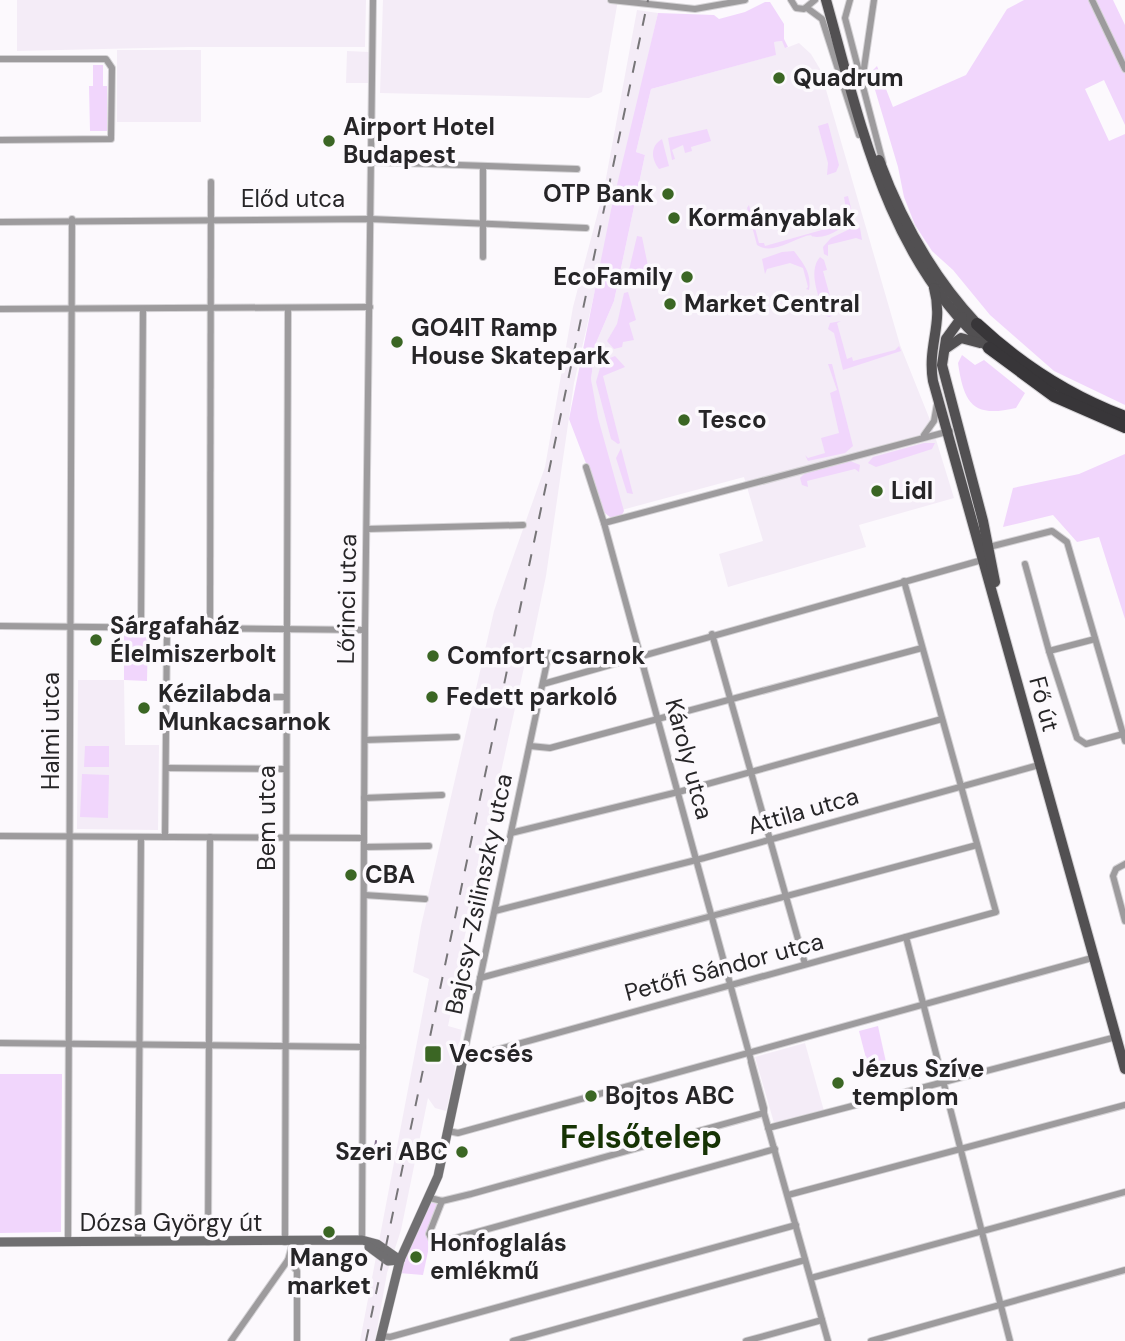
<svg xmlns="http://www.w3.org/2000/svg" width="1125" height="1341" font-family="'DM Sans',sans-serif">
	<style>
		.built { fill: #f4ecf7 }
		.green { fill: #f1d6fc }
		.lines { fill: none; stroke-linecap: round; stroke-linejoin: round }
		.stream { stroke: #86718f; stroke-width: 2 }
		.street-casing { stroke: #d5d3d6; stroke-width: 8 }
		.secondary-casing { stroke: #d5d3d6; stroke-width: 10 }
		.primary-casing { stroke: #d5d3d6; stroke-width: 12 }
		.highway-casing { stroke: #d5d3d6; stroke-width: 14 }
		.street { stroke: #9d9b9d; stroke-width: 6 }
		.secondary { stroke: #706f71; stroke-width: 9 }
		.primary { stroke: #525052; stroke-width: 10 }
		.highway { stroke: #383639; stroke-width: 12 }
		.rail { stroke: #777578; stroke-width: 2; stroke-dasharray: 12 12; stroke-linecap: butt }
		.poi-dot { fill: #3b6624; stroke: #fcf9fd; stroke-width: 2.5 }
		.labels { text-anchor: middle; stroke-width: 7; stroke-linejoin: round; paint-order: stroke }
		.poi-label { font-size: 24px; font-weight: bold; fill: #262527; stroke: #fcf9fd; text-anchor: start }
		.street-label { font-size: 24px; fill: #262527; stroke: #fcf9fd }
		.district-label { font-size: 32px; font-weight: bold; fill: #163304; stroke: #fcf9fd }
	</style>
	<rect width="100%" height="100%" fill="#fcf9fd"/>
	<!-- built -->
	<g class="built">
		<polygon points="17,0 366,0 365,47 189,47 17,51"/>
		<polygon points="383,0 618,0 602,92 589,98 380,93"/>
		<polygon points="637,10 658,13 574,383 546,576 531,648 528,649 460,958 462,960 448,1026 462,1030 452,1085 446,1111 435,1108 428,1098 401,1230 387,1273 375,1341 360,1341 429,979 413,972 421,926 494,611 545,467 573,307 604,189"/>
		<polygon points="782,41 786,48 799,43 811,54 820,69 900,345 930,420 954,498 859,525 866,547 728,587 719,554 763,541 744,477 607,514 591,379 596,343 614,301 645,155 636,152 651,89 775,55 774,42"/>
		<rect x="117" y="50" width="84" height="72"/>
		<polygon points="347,51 369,52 369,83 346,83"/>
		<polygon points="78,680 124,680 125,745 159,745 158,830 77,829"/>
		<polygon points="805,1043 824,1111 774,1123 755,1057"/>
	</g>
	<!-- green -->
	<g class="green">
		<polygon points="1024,0 1113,0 1125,25 1125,125 1104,80 1085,89 1109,141 1125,134 1125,405 1054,371 990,315 953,270 932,251 915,225 904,197 898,167 870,73 877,66 893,107 966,75 1007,9"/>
		<polygon points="765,2 770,2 784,24 784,39 788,47 785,48 782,41 774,42 776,55 651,89 636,152 645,155 614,301 596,343 591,379 598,418 624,511 622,515 611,518 605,513 569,419 611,210 658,13 714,15 719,19 745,12"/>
		<polygon points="93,65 103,65 103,86 107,86 107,131 90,131 89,86 93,86"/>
		<polygon points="828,123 839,165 836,172 827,175 828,163 818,126"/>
		<polygon points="707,129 711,141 691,147 692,151 685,153 683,145 672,150 675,159 672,160 668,138"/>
		<path d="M 662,139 L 669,166 L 659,169 C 651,159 650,146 662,139 Z"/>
		<path d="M 848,196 L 852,212 C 850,225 831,237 817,237 C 808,237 815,234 806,236 C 792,240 772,255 757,245 L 747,208 L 749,205 L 759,243 L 764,243 L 765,246 L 836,226 L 835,221 L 847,216 L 844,197 Z"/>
		<polygon points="856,226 860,228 862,240 856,238 828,245 828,256 824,254 823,247 831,238"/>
		<polygon points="637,236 642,237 649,271 643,272 644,277 639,279 631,275 629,270"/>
		<path d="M 782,252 L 794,251 C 803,263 812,273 809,290 L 806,289 L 808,287 L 803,268 L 790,263 L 767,269 L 765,274 L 762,259 Z"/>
		<path d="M 820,257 L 824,260 L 827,270 L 823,271 L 835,314 L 839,313 L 829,317 L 824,315 C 820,298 807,272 820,257 Z"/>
		<polygon points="628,292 636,320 629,323 634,340 623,342 622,347 614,349 607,341 617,324 624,293"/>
		<polygon points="841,321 837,323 847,359 852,357 853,361 895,350 899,346 901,351 843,370 834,333 828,329 830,323"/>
		<path d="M 962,355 L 975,365 L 984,360 L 1025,393 L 1016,408 C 973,418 964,404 958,363 Z"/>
		<polygon points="615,356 625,367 603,376 620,443 618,444 611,439 596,382 602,361"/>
		<polygon points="828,364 832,364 853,446 845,453 808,461 805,455 808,458 825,453 821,438 839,433 830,393 837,390"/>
		<polygon points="924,443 935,443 932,449 876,467 868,463 873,457"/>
		<polygon points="621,448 633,494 627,493 616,458"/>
		<polygon points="1125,454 1125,619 1099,537 1077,542 1053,515 1003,527 1013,488 1079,474"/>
		<polygon points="850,461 860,465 859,472 855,469 807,481 808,487 802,485 800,478 806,472"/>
		<polygon points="124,634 148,635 147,681 124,680"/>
		<polygon points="85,746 109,746 109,767 84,767"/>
		<polygon points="82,774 109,775 108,818 80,817"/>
		<polygon points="878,1026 886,1062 868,1066 859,1031"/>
		<polygon points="0,1074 62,1074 61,1232 0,1233"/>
		<polygon points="433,1202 438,1205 427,1234 429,1247 423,1275 399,1273 430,1204"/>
	</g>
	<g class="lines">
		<!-- stream -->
		<polyline class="stream" points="373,1160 376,1141"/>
		<defs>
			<g id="street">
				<polyline points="611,0 695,9 745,0"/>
				<polyline points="791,0 796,8 804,9 815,0"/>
				<polyline points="850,0 845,18 883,163"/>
				<polyline points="1092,0 1125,69"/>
				<polyline points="807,8 822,19 859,135"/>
				<polyline points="0,59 106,59 112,68 111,139 0,140"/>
				<polyline points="863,75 874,0"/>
				<polyline points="372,162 577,169"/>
				<polyline points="0,222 370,219 586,228"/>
				<polyline points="483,257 483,167"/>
				<polyline points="0,309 370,307"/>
				<polyline points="924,435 934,421 937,404"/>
				<polyline points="586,467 604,523 764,1108 764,1113 751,1062"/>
				<polyline points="604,523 950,431"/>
				<polyline points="367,529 523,525"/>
				<polyline points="989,547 1052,531 1067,542 1125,741"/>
				<polyline points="1025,564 1049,651 1077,738 1086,744 1123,734"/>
				<polyline points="0,626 365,630"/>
				<polyline points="141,628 143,309"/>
				<polyline points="210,628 211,182"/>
				<polyline points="712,634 805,964"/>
				<polyline points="1049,651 1095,639"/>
				<polyline points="549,653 463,1059 996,912 904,581"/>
				<polyline points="543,684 982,560"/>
				<polyline points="166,697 286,697"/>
				<polyline points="365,740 457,737"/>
				<polyline points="530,746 550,748 922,648"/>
				<polyline points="166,768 285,769"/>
				<polyline points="364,798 442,795"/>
				<polyline points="511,833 682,791 942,719"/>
				<polyline points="0,836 364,838"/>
				<polyline points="165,837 167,628"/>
				<polyline points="364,847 429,846"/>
				<polyline points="1125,864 1116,869 1113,876 1125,921"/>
				<polyline points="364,895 425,899"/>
				<polyline points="495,911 704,858 1039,765"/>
				<polyline points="906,937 1010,1341"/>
				<polyline points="480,978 977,845"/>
				<polyline points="0,1043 363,1047"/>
				<polyline points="768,1128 1116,1037"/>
				<polyline points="448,1131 458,1133 1092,958"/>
				<polyline points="788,1195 1125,1105"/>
				<polyline points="430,1198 442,1201 471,1194 764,1113 828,1341"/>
				<polyline points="442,1201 429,1234 434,1244 775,1149"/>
				<polyline points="362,1240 365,630 373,0"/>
				<polyline points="68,1242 72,219"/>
				<polyline points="138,1242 141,837"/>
				<polyline points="208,1242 210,837"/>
				<polyline points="285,1242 288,309"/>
				<polyline points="288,1260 297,1271 297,1341"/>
				<polyline points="811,1278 1125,1192"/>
				<polyline points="381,1336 390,1337 796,1225"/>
				<polyline points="231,1341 288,1260 293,1242"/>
				<polyline points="513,1341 805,1260"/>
				<polyline points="746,1341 822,1320"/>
				<polyline points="871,1341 1125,1270"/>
			</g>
			<g id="secondary">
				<polyline points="0,1242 362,1240 377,1244 400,1260"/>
				<polyline points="369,1247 388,1261 400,1260"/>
				<polyline points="380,1341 400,1260 438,1176 463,1059"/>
			</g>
			<g id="primary">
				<path d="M 826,0 C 861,125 887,258 989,348"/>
				<path d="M 879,160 C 902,222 932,276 977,324"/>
				<path d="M 934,288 C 944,324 927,345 933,381 L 1125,1069"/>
				<polyline points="962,317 946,339 942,365 983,521 995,582"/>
				<polyline points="945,349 961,338 980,343"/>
			</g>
			<g id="highway">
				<path d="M 977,324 C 1021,365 1069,396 1125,417"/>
				<polyline points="989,348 1054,396 1125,427"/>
			</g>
		</defs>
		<!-- street casing -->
		<use href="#street" class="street-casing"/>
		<!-- secondary casing -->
		<use href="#secondary" class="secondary-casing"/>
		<!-- primary casing -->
		<use href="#primary" class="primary-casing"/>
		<!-- highway casing -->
		<use href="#highway" class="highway-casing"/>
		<!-- street -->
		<use href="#street" class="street"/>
		<!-- secondary -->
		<use href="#secondary" class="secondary"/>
		<!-- primary -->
		<use href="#primary" class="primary"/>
		<!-- highway -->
		<use href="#highway" class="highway"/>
		<!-- rail -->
		<polyline class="rail" points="366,1341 648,0"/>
	</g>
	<!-- markers -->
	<g class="poi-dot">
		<circle cx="779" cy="78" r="7"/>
		<circle cx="329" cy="141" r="7"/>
		<circle cx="668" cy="194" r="7"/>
		<circle cx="674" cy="218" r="7"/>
		<circle cx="687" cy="277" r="7"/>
		<circle cx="670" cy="304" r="7"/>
		<circle cx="397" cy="342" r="7"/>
		<circle cx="684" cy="420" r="7"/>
		<circle cx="877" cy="491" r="7"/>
		<circle cx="96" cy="640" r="7"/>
		<circle cx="433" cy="656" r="7"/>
		<circle cx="432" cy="697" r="7"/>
		<circle cx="144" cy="708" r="7"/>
		<circle cx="351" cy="875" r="7"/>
		<rect x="424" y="1045" width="18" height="18" rx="3.5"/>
		<circle cx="838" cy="1083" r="7"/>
		<circle cx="591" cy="1096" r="7"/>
		<circle cx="462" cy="1152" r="7"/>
		<circle cx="329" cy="1232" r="7"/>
		<circle cx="416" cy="1257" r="7"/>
	</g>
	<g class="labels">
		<!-- poi labels -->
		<g class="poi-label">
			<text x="793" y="86">Quadrum</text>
			<text x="343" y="135">Airport Hotel<tspan x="343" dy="28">Budapest</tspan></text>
			<text x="654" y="202" text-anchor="end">OTP Bank</text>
			<text x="688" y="226">Kormányablak</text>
			<text x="673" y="285" text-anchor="end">EcoFamily</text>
			<text x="684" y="312">Market Central</text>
			<text x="411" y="336">GO4IT Ramp<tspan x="411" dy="28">House Skatepark</tspan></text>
			<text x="698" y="428">Tesco</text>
			<text x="891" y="499">Lidl</text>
			<text x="110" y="634">Sárgafaház<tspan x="110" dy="28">Élelmiszerbolt</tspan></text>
			<text x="447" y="664">Comfort csarnok</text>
			<text x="158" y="702">Kézilabda<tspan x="158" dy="28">Munkacsarnok</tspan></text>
			<text x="446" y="705">Fedett parkoló</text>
			<text x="365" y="883">CBA</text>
			<text x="449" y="1062">Vecsés</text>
			<text x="852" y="1077">Jézus Szíve<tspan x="852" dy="28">templom</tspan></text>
			<text x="605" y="1104">Bojtos ABC</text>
			<text x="448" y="1160" text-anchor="end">Szeri ABC</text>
			<text x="430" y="1251">Honfoglalás<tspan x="430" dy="28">emlékmű</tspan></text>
			<text x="329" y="1266" text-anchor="middle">Mango<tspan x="329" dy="28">market</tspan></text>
		</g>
		<!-- street labels -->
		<g class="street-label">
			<text x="293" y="207">Előd utca</text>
			<text transform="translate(347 599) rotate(-89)" y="8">Lőrinci utca</text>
			<text transform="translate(1044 704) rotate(75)" y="8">Fő út</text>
			<text transform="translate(51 731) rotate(-90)" y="8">Halmi utca</text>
			<text transform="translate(689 759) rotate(75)" y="8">Károly utca</text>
			<text transform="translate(803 811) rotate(-16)" y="8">Attila utca</text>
			<text transform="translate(267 818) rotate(-90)" y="8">Bem utca</text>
			<text transform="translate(479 894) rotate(-78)" y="8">Bajcsy-Zsilinszky utca</text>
			<text transform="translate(724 967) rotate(-15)" y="8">Petőfi Sándor utca</text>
			<text x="171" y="1231">Dózsa György út</text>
		</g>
		<!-- district labels -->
		<g class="district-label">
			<text x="641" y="1148">Felsőtelep</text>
		</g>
	</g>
</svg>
